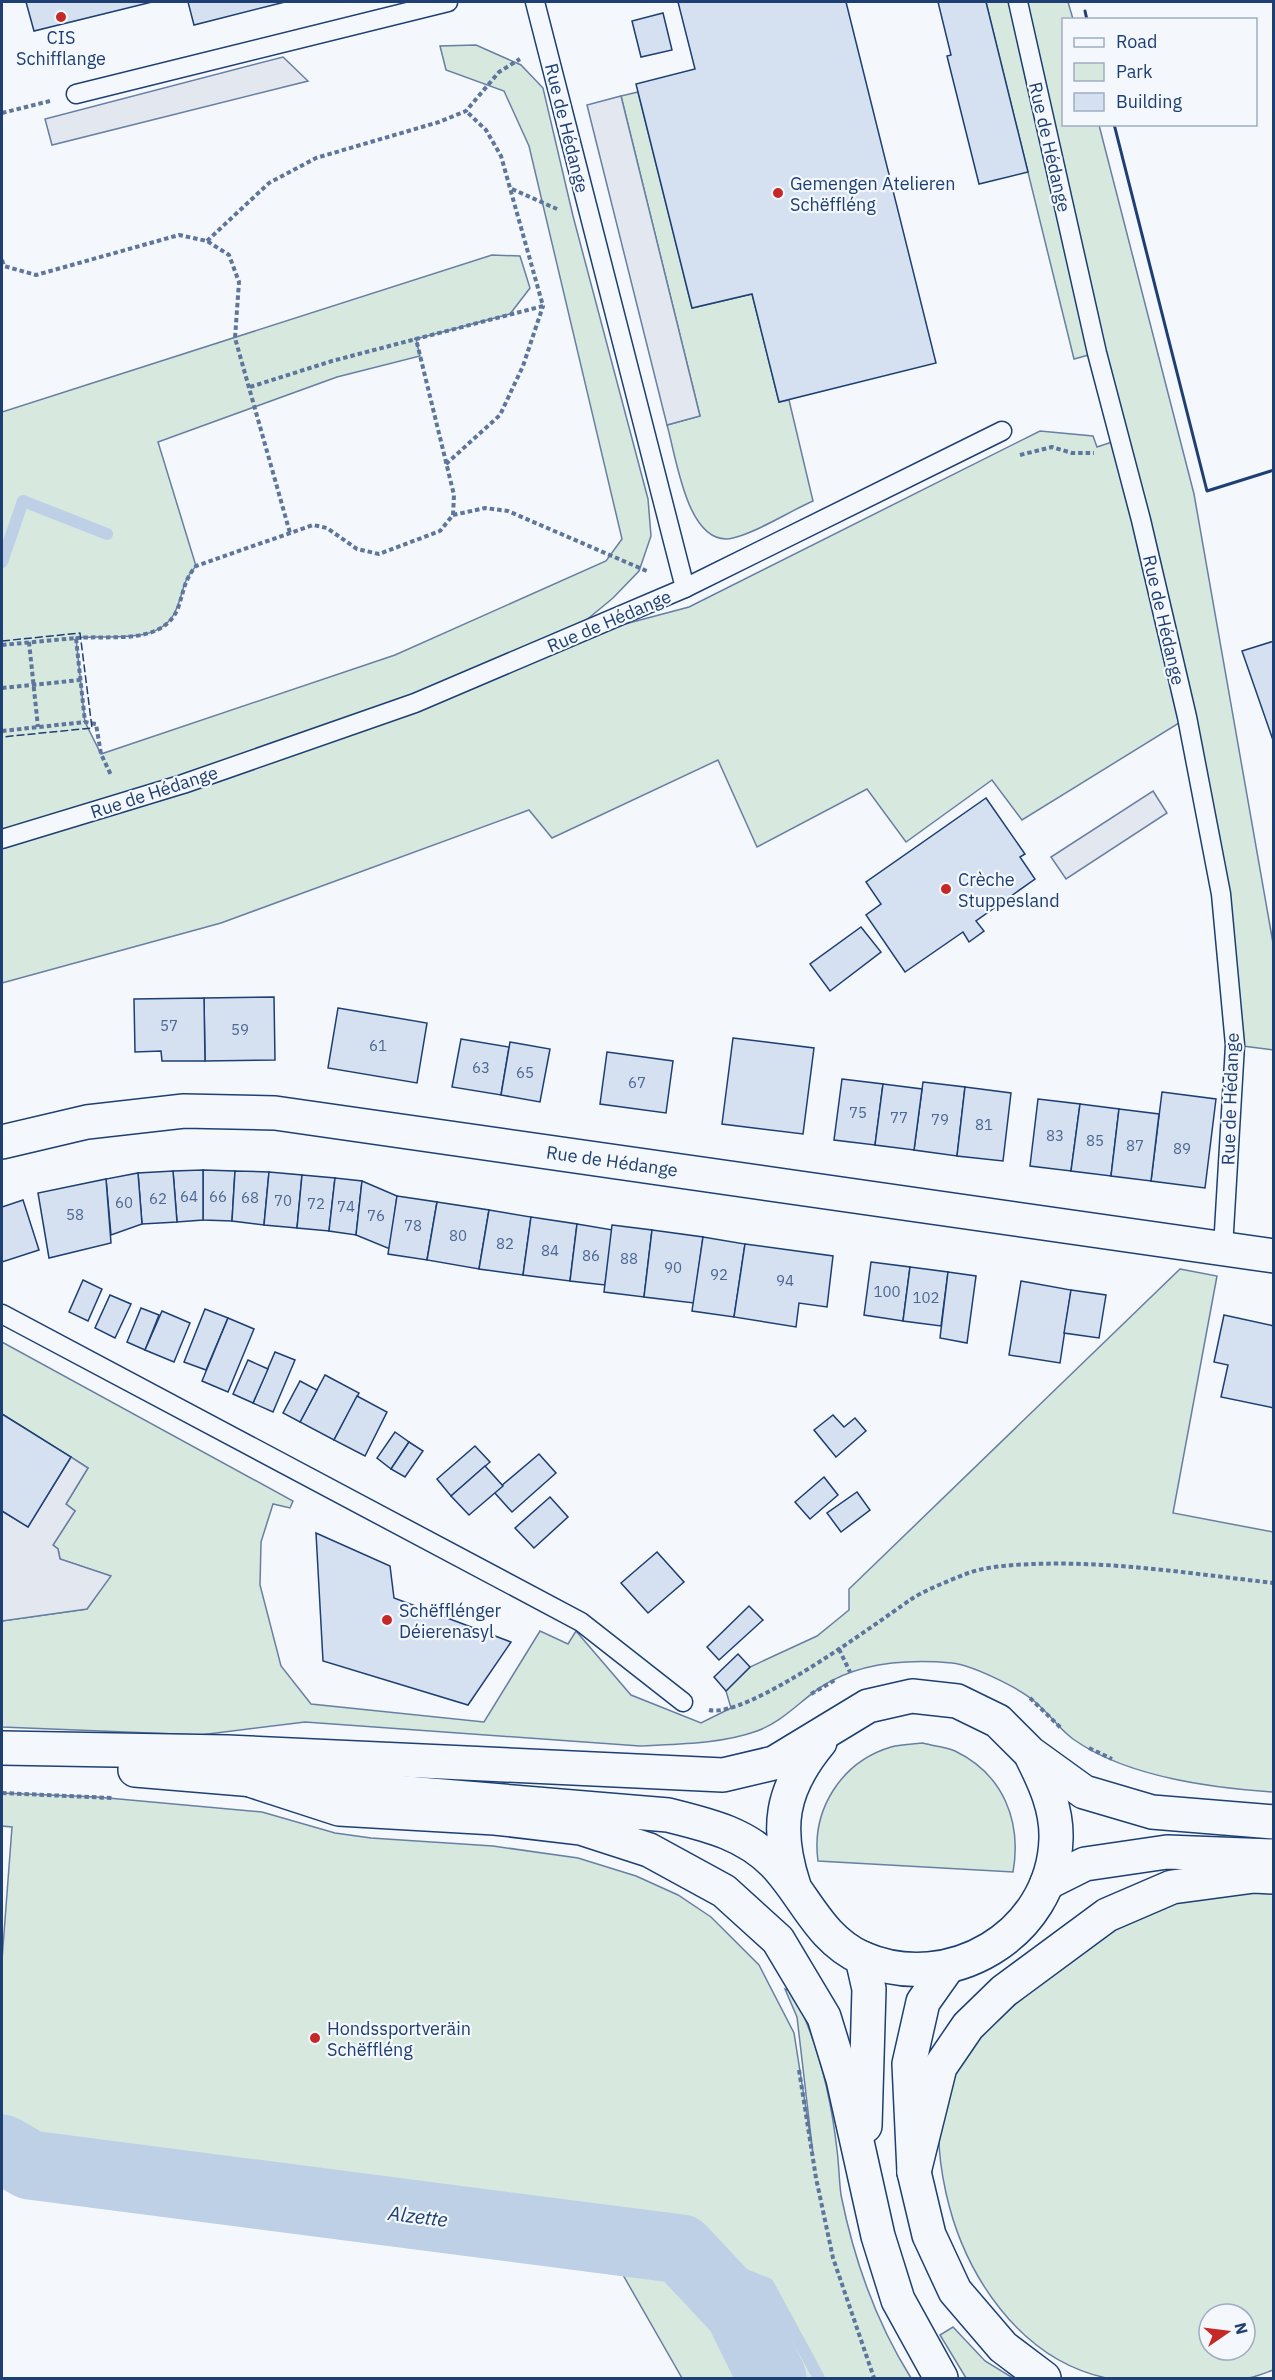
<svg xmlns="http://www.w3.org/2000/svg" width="1275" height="2380" viewBox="0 0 1275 2380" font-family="'IBM Plex Sans',sans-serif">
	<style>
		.green { fill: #d7e8df; stroke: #687fa3; stroke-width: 1.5; fill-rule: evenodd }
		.parking { fill: #e3e8f0; stroke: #687fa3; stroke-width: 1.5 }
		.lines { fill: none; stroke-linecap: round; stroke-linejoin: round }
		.stream { stroke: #bed0e5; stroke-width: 12 }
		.river { stroke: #bed0e5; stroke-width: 69 }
		.building { fill: #d5e0f0; stroke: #1d3f73; stroke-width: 1.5 }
		.service-casing { stroke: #1d3f73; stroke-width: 21 }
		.minor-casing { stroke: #1d3f73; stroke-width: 36 }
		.secondary-casing { stroke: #1d3f73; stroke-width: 36 }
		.motorway-casing { stroke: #1d3f73; stroke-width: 36 }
		.path { stroke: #5e769c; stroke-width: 4; stroke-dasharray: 4.5 3; stroke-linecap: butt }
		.service { stroke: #f4f7fb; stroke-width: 18 }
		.minor { stroke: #f4f7fb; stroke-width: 33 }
		.secondary { stroke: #f4f7fb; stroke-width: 33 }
		.motorway { stroke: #f4f7fb; stroke-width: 33 }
		.fence { stroke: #1d3f73; stroke-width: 1.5; stroke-dasharray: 8 3; stroke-linecap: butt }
		.wall { stroke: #1d3f73; stroke-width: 3 }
		.poi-dot { fill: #c62828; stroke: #f4f7fb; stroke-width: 2 }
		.labels { text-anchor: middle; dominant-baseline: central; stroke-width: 4.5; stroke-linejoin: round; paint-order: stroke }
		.number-label { font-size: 15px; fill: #4b6792 }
		.poi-label { font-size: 18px; fill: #1d3f73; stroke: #f4f7fb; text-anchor: start }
		.street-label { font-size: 18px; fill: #1d3f73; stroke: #f4f7fb }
		.water-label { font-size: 20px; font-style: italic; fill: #1d3f73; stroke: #f4f7fb }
	</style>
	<rect width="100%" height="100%" fill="#f4f7fb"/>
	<g class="green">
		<path d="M986,2H1068L1073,19L1064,20V124L1099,125L1194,494L1273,943V1050L1235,1045L1187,718L1022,820L992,780L906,842L867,789L757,847L718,760L552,838L529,810L221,923L2,983V412L492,255L520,256L530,288L510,314L416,339L420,356L337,377L158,442L196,566C181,582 184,594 175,612C159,646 107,634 76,638L85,722L101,754L395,655L606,561L622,539L529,146L504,91L446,70L440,46L476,45L521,65L543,88L573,216L648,499L651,536L639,571L613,598L561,641L689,607L1040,431L1093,436L1097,447L1118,440L1096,353L1074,359Z"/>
		<path d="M638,92L692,308L752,294L779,402L789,400L813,501C788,512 760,531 733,538C687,549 676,455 667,425L700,416L621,96Z"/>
		<path d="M1180,1269L1217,1276L1173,1513L1273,1532V1792C1211,1788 1125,1776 1073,1739C1059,1729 1048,1712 1034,1701C1019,1688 972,1665 952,1663C907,1659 859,1662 821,1687C799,1702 782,1722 757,1731C721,1744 678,1744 640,1746L305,1722L200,1735L2,1727V1621L87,1609L110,1576L60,1559L58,1549L53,1545L75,1511L66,1504L88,1468L2,1414V1342L293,1501L290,1508L273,1504L261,1542L260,1585L281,1666L311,1704L484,1722L540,1631L568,1644L576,1631L631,1695L701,1723L731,1708L726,1691L750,1667L817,1636L849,1610V1589Z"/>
		<path d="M923,1743C933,1746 946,1747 955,1751C1003,1774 1022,1821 1013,1872L818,1861C811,1810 841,1762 891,1747C901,1744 913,1744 923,1743Z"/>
		<path d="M2,1793L97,1797L262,1812L335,1833L371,1838L493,1846L578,1858L636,1876L678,1895L711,1917L759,1965L794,2033L813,2154L797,2017L785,1989L793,1992C817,2040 831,2096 837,2150C839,2165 839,2180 841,2195C854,2260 876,2322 911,2378H682L623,2275L28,2189L2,2178V1960L12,1827L2,1826Z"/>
		<path d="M1273,1888V2370C1265,2373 1256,2377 1247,2378C1225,2380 1199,2378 1176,2378C1154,2378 1127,2380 1106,2378C1019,2359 964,2274 946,2193C938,2157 933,2112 951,2078C975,2032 1016,2003 1056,1972C1075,1957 1094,1939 1116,1927C1167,1897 1216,1892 1273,1888ZM1209,2314H1245V2350H1209Z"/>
		<path d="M953,2327L985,2361L1013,2378H966L940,2335Z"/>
	</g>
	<g class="parking">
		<path d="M283,57L308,81L52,145L45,119Z"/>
		<path d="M621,96L700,416L667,425L587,105Z"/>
		<path d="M1153,791L1167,813L1066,879L1051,857Z"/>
		<path d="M71,1457L88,1468L66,1504L75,1511L53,1545L58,1549L60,1559L111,1576L87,1609L2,1621V1511L28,1527Z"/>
	</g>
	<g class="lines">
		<g class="stream">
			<path d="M2,562L23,501L107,534"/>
			<path d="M681,2249L768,2284L819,2378"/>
		</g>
		<path class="river" d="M2,2149L30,2165L681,2249L739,2311L772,2378"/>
	</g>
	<g class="building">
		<path d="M26,2H152L34,31Z"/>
		<path d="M188,2H285L194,25Z"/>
		<path d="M678,2H846L936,363L779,402L752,294L692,308L636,84L695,69Z"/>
		<path d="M938,2H986L1028,172L979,184L947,56L951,55Z"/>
		<path d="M663,13L672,50L641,57L632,21Z"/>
		<path d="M1274,641V743L1242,651Z"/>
		<path d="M986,798L1025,854L1020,857L1035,879L976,921L984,931L969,942L963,932L905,972L866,915L881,904L866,882Z"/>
		<path d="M861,927L881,952L830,991L810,964Z"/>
		<path d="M274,997L275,1060L205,1061L204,998Z"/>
		<path d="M204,998L205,1061H162L161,1051L135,1052L134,999Z"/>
		<path d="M338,1008L427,1023L417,1083L328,1068Z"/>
		<path d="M733,1038L814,1048L803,1134L722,1124Z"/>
		<path d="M461,1039L509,1047L501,1095L452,1087Z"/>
		<path d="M510,1042L550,1049L540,1102L501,1095Z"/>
		<path d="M607,1052L673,1061L666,1113L600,1104Z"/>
		<path d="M842,1079L883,1084L875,1145L834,1140Z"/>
		<path d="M923,1082L965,1087L957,1156L914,1150Z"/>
		<path d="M883,1084L922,1089L914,1150L875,1145Z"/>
		<path d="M965,1087L1011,1093L1003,1161L957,1156Z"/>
		<path d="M1162,1092L1216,1099L1205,1188L1151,1181Z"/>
		<path d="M1038,1099L1080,1104L1071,1171L1030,1166Z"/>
		<path d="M1080,1104L1119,1109L1111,1176L1071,1171Z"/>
		<path d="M1119,1109L1159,1114L1151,1181L1111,1176Z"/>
		<path d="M203,1170L235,1171L232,1221L203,1220Z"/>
		<path d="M203,1170V1220L177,1222L173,1171Z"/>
		<path d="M173,1171L177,1222L142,1224L138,1173Z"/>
		<path d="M235,1171L269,1172L264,1225L232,1221Z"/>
		<path d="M269,1172L302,1175L297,1228L264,1225Z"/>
		<path d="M138,1173L142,1224L111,1235L106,1179Z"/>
		<path d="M302,1175L335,1178L329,1231L297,1228Z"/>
		<path d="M335,1178L362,1181L356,1235L329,1231Z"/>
		<path d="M106,1179L111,1243L49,1258L38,1193Z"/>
		<path d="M362,1181L397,1196L390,1249L356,1235Z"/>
		<path d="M397,1196L437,1202L427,1260L388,1254Z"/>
		<path d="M23,1200L39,1250L2,1262V1207Z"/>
		<path d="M437,1202L489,1210L479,1269L427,1260Z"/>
		<path d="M489,1210L531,1217L523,1275L479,1269Z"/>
		<path d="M531,1217L577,1224L570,1281L523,1275Z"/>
		<path d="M577,1224L613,1230L605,1285L570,1281Z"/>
		<path d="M612,1225L652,1230L644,1297L604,1292Z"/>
		<path d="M652,1230L703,1237L694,1303L644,1297Z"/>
		<path d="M703,1237L745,1244L734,1317L692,1311Z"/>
		<path d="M745,1244L833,1256L827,1307L799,1303L796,1327L734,1317Z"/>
		<path d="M871,1262L910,1267L903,1321L864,1315Z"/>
		<path d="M910,1267L948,1272L941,1326L903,1321Z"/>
		<path d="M948,1272L976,1276L967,1343L940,1338Z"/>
		<path d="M83,1280L102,1289L88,1321L69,1312Z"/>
		<path d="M1021,1281L1071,1290L1060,1363L1009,1355Z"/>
		<path d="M1071,1290L1106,1295L1099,1338L1064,1333Z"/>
		<path d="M110,1295L131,1304L115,1338L95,1328Z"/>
		<path d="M141,1308L159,1315L145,1350L127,1342Z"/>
		<path d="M205,1309L228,1318L206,1370L184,1362Z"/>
		<path d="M162,1311L190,1323L174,1362L145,1350Z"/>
		<path d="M1224,1315L1274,1326V1408L1221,1397L1228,1365L1214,1362Z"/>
		<path d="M228,1318L254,1329L228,1392L202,1381Z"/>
		<path d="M275,1352L295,1360L273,1412L253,1403Z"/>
		<path d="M248,1360L268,1369L253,1403L233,1394Z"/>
		<path d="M325,1375L359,1393L334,1440L300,1422Z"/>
		<path d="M300,1381L317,1390L300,1422L283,1413Z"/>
		<path d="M357,1396L387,1412L365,1456L334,1440Z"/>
		<path d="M2,1414L71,1457L28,1527L2,1511Z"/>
		<path d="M833,1415L844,1427L855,1418L866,1431L836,1457L814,1430Z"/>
		<path d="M395,1432L409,1442L391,1469L377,1458Z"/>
		<path d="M409,1442L423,1451L405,1477L391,1469Z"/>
		<path d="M475,1446L490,1462L451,1496L437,1479Z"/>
		<path d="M539,1454L556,1473L512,1512L494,1492Z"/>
		<path d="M485,1466L503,1486L469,1515L451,1496Z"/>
		<path d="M824,1477L838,1495L810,1519L795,1502Z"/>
		<path d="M857,1492L870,1510L841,1532L827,1513Z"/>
		<path d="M550,1497L568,1517L534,1548L515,1528Z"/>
		<path d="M316,1533L390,1566L394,1598L511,1642L468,1705L323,1661Z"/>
		<path d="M657,1552L684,1582L648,1613L621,1583Z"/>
		<path d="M749,1606L763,1620L719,1660L707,1647Z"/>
		<path d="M738,1654L750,1667L726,1691L714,1677Z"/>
	</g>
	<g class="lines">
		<defs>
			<g id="service">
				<path d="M1018,2L1097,353L1141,520L1187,717L1221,894L1235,1045L1223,1248"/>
				<path d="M76,94L448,2"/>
				<path d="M685,588L1002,431"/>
				<path d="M2,839L183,784L415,703L685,588L535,2"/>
				<path d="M2,1314L581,1622L683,1702"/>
			</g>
			<path id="minor" d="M2,1142L87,1122L184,1111L275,1113L1274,1256"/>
			<g id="secondary">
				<path d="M2,1748L227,1752L723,1775L774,1763L868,1706L912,1696L957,1701L998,1721L1030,1753L1084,1792L1152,1812L1274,1822"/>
				<path d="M135,1770L668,1815C708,1825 744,1833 774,1863C805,1895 819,1939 862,1958C949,1996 1053,1935 1056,1839C1057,1809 1045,1783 1032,1757"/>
				<path d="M1047,1883L1085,1864L1167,1852L1274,1856"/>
				<path d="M794,1886C775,1828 781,1789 820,1742"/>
			</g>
			<g id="motorway">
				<path d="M253,1781L339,1809L495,1818L581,1828L649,1850L724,1891L778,1940L824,2017L843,2079L878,2236L898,2300L941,2378"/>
				<path d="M862,1958L869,1989L865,2126"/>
				<path d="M947,1968L923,2002L909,2064L914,2172L929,2235L955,2291L1003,2347L1044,2378"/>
				<path d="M914,2172L940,2067L968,2026L1004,1991L1107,1915L1172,1887L1254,1876L1274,1877"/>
			</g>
		</defs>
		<use href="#service" class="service-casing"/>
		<use href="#minor" class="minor-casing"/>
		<use href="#secondary" class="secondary-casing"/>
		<use href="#motorway" class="motorway-casing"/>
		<g class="path">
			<path d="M2,113L50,101"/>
			<path d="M512,189L557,209"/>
			<path d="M207,241L269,183L316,158L439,122L466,111L499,72L520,59"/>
			<path d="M2,260L4,266L36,275L179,235L207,241L229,255L239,282L235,338L290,533"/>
			<path d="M250,387L332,361L416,339"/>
			<path d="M1020,455L1052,447L1072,453H1094"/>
			<path d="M446,464L500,415L523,366L543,306"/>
			<path d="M453,515L485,508L508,511L649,572"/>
			<path d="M76,638C109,635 163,646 178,608C184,591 184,580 196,566L313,525L327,528L357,549L379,554L440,531L453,515L454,495L416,339L543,306L501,156L486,130L466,111"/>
			<path d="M29,642L38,727"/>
			<path d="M2,645L76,638L85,722"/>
			<path d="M2,688L80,680"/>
			<path d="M2,731L85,722L96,724L101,754L111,775"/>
			<path d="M839,1649L850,1672"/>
			<path d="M811,1694L835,1680"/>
			<path d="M1030,1698L1061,1728"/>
			<path d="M709,1710C747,1719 875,1624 910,1600C925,1590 946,1582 963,1575C985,1566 1011,1565 1034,1564C1114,1561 1194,1574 1274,1583"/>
			<path d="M1089,1748L1112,1759"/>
			<path d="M2,1793L112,1798"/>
			<path d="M799,2070L816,2178L833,2258L874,2378"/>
		</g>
		<use href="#service" class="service"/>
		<use href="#minor" class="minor"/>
		<use href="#secondary" class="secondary"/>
		<use href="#motorway" class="motorway"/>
		<path class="fence" d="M2,641L80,633L92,728L2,737"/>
		<g class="wall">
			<path d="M1085,11L1087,20"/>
			<path d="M1114,124L1207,491L1274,470"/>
		</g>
	</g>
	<g class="poi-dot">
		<circle cx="61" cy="17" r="6"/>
		<circle cx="778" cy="193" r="6"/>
		<circle cx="946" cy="889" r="6"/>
		<circle cx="387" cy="1620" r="6"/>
		<circle cx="315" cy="2038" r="6"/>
	</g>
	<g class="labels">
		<g class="number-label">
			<text x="169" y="1025">57</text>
			<text x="240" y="1029">59</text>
			<text x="378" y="1045">61</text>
			<text x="481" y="1067">63</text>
			<text x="525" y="1072">65</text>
			<text x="637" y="1082">67</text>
			<text x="858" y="1112">75</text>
			<text x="899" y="1117">77</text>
			<text x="940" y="1119">79</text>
			<text x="984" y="1124">81</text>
			<text x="1055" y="1135">83</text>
			<text x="1095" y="1140">85</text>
			<text x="1135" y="1145">87</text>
			<text x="1182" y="1148">89</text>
			<text x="189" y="1196">64</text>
			<text x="218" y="1196">66</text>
			<text x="250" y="1197">68</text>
			<text x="158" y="1198">62</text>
			<text x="283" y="1200">70</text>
			<text x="124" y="1202">60</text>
			<text x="316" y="1203">72</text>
			<text x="346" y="1206">74</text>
			<text x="75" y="1214">58</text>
			<text x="376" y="1215">76</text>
			<text x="413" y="1225">78</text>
			<text x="458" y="1235">80</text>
			<text x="505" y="1243">82</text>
			<text x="550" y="1250">84</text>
			<text x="591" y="1255">86</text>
			<text x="629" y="1258">88</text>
			<text x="673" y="1267">90</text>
			<text x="719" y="1274">92</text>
			<text x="785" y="1280">94</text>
			<text x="887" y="1291">100</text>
			<text x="926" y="1297">102</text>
		</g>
		<g class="poi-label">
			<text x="61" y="37" text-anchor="middle">CIS<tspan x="61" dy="21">Schifflange</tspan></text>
			<text x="790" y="183">Gemengen Atelieren<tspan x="790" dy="21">Schëffléng</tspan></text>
			<text x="958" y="879">Crèche<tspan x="958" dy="21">Stuppesland</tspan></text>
			<text x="399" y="1610">Schëfflénger<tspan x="399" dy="21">Déierenasyl</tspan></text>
			<text x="327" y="2028">Hondssportveräin<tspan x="327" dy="21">Schëffléng</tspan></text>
		</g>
		<g class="street-label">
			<text transform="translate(567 128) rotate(76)">Rue de Hédange</text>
			<text transform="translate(1050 147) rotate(77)">Rue de Hédange</text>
			<text transform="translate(1164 620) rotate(77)">Rue de Hédange</text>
			<text transform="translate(609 621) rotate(-23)">Rue de Hédange</text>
			<text transform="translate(154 792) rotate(-18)">Rue de Hédange</text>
			<text transform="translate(1230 1099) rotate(-88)">Rue de Hédange</text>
			<text transform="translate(612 1161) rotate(8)">Rue de Hédange</text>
		</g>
		<g class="water-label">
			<text transform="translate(418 2216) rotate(7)">Alzette</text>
		</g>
	</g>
	<rect width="1275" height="2380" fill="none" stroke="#1d3f73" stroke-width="6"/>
	<rect x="1062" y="18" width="195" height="108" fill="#f4f7fb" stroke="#9eadc5" stroke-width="1.5"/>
	<rect x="1074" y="38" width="30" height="9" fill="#f4f7fb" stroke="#9eadc5" stroke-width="1.5"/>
	<text x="1116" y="48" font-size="18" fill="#1d3f73">Road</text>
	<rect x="1074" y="63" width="30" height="18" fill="#d7e8df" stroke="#9eadc5" stroke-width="1.5"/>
	<text x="1116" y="78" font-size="18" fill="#1d3f73">Park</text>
	<rect x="1074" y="93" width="30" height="18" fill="#d5e0f0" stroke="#9eadc5" stroke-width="1.5"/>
	<text x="1116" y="108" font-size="18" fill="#1d3f73">Building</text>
	<g transform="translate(1227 2332) rotate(76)"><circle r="28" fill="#f4f7fb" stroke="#9eadc5" stroke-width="1.5"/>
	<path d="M0-4.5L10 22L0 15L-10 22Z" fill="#c62828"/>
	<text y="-9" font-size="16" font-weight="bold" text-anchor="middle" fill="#1d3f73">N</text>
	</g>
</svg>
